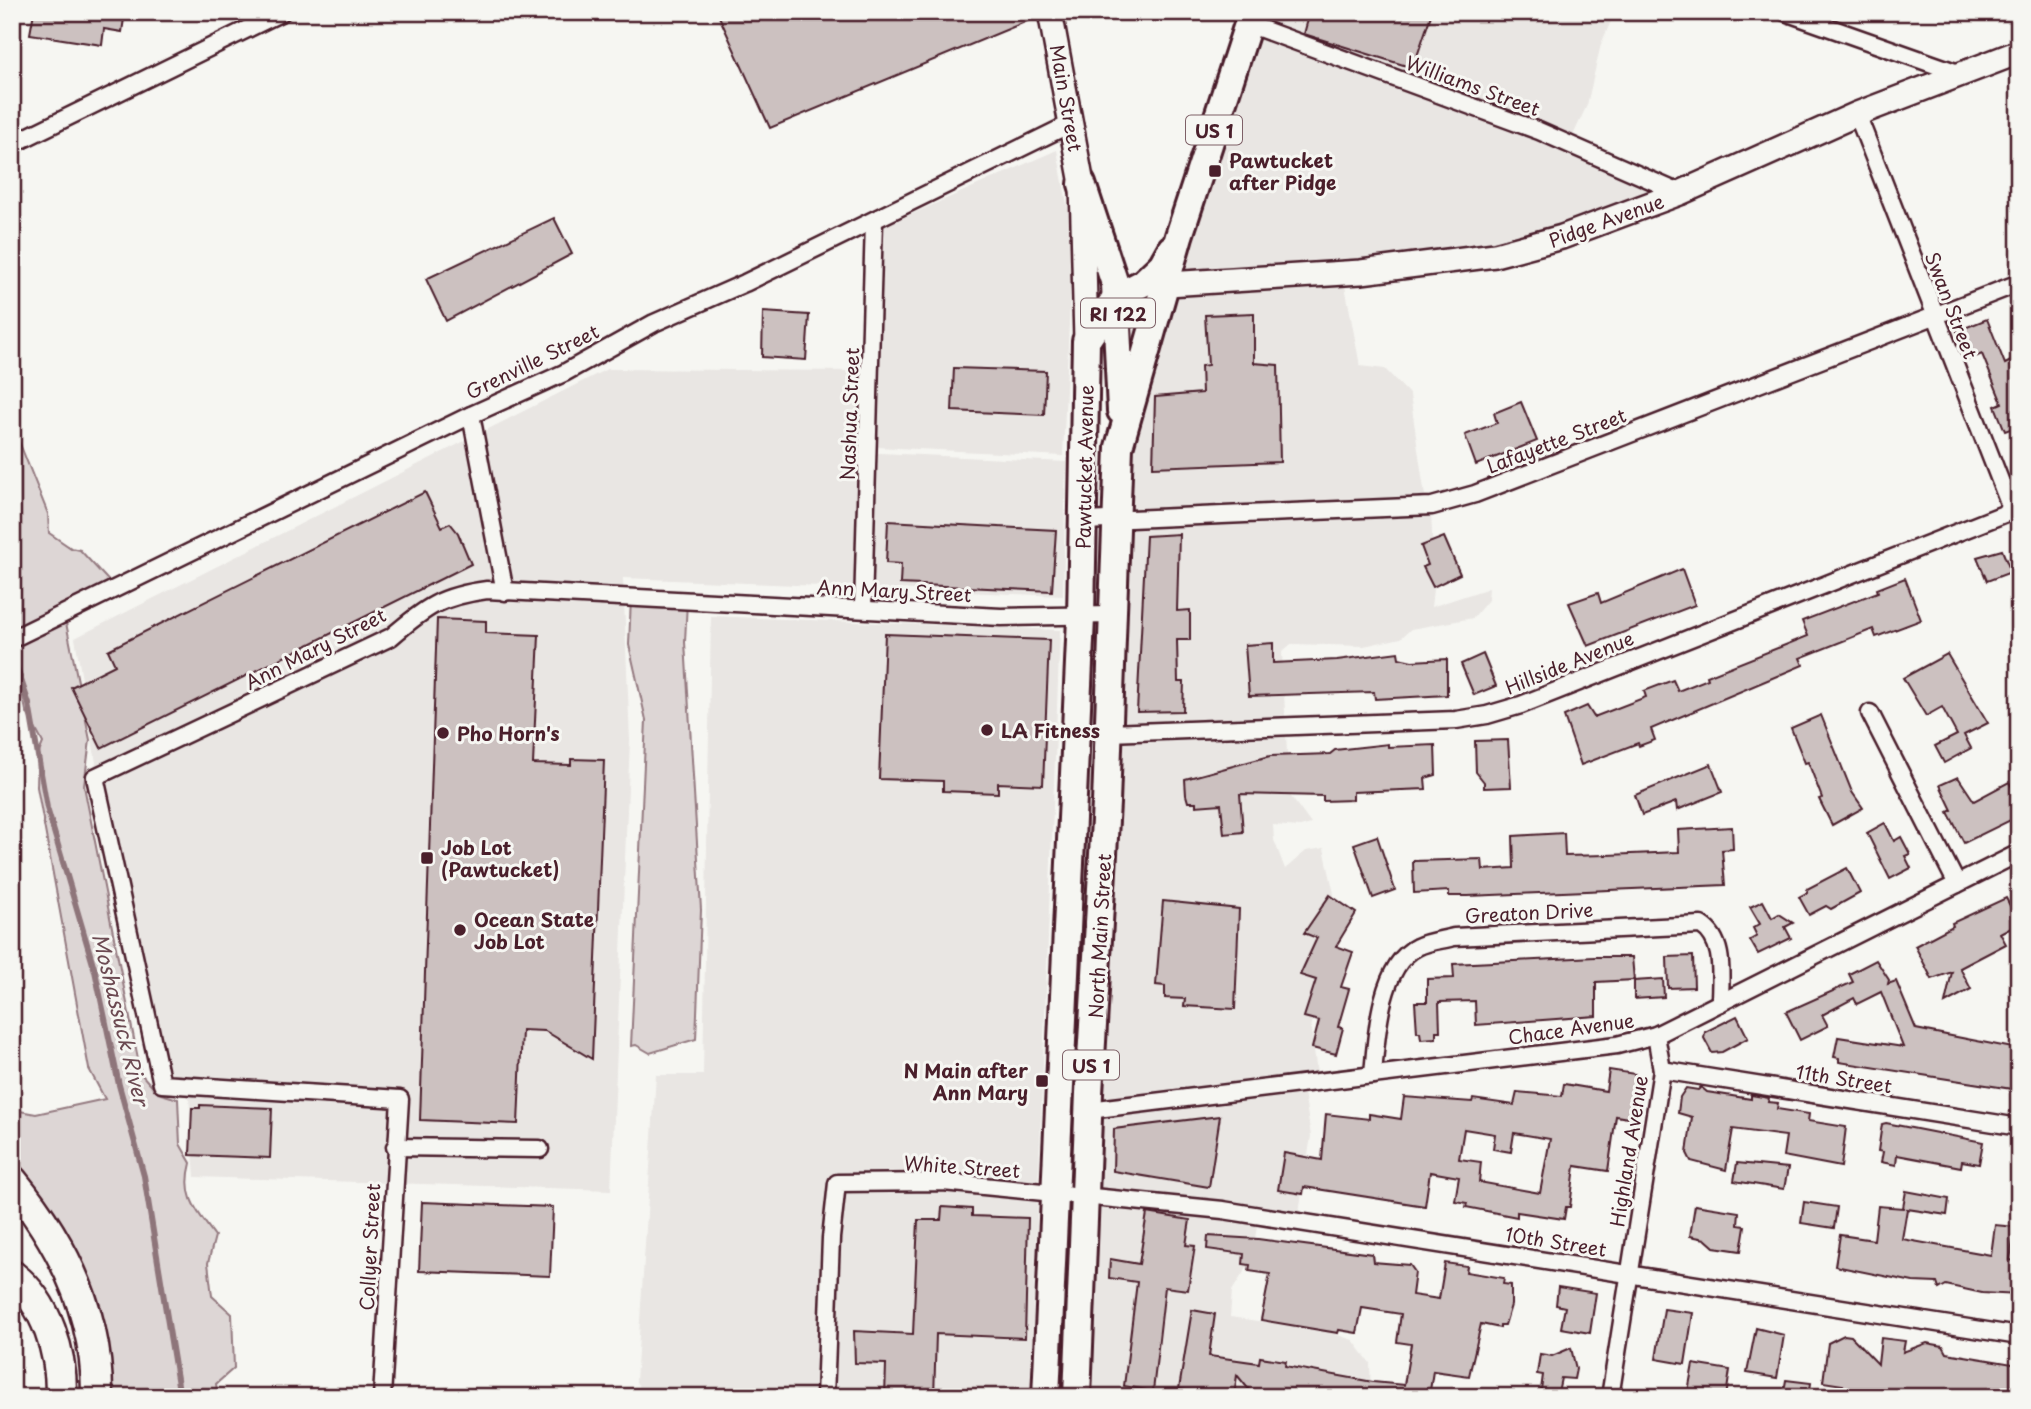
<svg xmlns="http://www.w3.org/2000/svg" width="2031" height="1409" viewBox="0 0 2031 1409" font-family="'Playpen Sans',sans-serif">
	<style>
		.built { fill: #e9e6e3 }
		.green { fill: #ddd6d5; stroke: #947a80; stroke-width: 2 }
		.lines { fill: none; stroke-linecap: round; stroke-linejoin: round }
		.stream { stroke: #8e747a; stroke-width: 6 }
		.building { fill: #ccc1c0; stroke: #4a1f2b; stroke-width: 2; fill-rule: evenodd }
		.street-casing { stroke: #4a1f2b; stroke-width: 21 }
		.secondary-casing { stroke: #4a1f2b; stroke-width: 28 }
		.primary-casing { stroke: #4a1f2b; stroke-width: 32 }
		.highway-casing { stroke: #4a1f2b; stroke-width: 35 }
		.street { stroke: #f6f6f2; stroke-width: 16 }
		.secondary { stroke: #f6f6f2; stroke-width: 23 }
		.primary { stroke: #f6f6f2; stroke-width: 26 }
		.highway { stroke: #f6f6f2; stroke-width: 30 }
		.poi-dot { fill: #4a1f2b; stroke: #f6f6f2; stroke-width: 2.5 }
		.labels { text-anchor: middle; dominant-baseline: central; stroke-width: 6; stroke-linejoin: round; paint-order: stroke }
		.shield { fill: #f6f6f2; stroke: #7e6067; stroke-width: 2 }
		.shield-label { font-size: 18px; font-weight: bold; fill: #4a1f2b }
		.street-label { font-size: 19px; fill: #4a1f2b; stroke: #f6f6f2 }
		.poi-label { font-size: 19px; font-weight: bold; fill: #4a1f2b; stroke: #f6f6f2; text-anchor: start }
		.water-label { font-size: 21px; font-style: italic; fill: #6c4a52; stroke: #f6f6f2 }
	</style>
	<rect width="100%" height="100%" fill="#f6f6f2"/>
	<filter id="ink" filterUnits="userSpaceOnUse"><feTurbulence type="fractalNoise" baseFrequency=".0143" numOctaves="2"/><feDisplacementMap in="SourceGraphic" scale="14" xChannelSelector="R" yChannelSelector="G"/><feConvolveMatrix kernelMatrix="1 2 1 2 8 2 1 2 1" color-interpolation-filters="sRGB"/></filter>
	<g filter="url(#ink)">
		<g class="built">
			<path d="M1258,12H1615L1601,44L1587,105L1571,140L1672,187L1560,236L1343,275L1360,366L1385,369L1410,395L1426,503L1431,510L1434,580L1431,607L1489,588L1488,600L1473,618L1411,629L1401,638L1364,646L1291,644L1282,652L1289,794L1311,824L1300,827L1273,825L1274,840L1285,869L1306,851L1324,848L1334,894L1311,1029L1319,1086L1304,1092L1311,1136L1298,1219H1258L1252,1259L1232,1291L1230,1317L1325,1331L1353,1340L1370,1363L1371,1397H1047L1082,523L1111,518L1136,306L1167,273Z"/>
			<path d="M1057,150L1073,236L1063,456L876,447L882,227Z"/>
			<path d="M607,369L861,371L859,452L1066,462L1063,596L623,578L630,740L611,1190L195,1177L189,1097L158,1088L87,774L96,763L75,638Z"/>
			<path d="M711,616L1060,630L1030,1397H646L636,1382L656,1075H703Z"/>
		</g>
		<g class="green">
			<path d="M12,424L48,514L49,533L71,548L80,550L117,590L65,618L90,740L84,786L141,1074L158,1093L178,1099L180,1144L191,1163C182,1197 196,1210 215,1236L208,1263L212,1296L232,1314L234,1368L216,1384L218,1397H96L91,1339L12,1182V1118L20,1111L36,1114L105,1099L89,1069L37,787L38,755L43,743L26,711L12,643Z"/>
			<path d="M631,598L687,601L685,642L701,910L696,1039L650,1053L636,1045L631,1046L646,720L629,645Z"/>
		</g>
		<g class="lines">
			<path class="stream" d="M12,653L29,704L47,808L95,971L119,1085L144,1176L180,1397"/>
		</g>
		<g class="building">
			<path d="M34,12H125L122,32L104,29L102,45L30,34Z"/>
			<path d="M717,12H1036L1037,17L770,128Z"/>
			<path d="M1310,12H1432L1413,68L1304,34Z"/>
			<path d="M554,218L572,254L446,321L426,279Z"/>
			<path d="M763,312L809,315L806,360L762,357Z"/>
			<path d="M1254,313V363L1278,365L1280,462L1153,467L1155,397L1202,393L1201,366L1208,365L1205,315Z"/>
			<path d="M1987,319L2005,364L2011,361L2019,381V442L2013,428L2005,431L1995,406L2002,403L1982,354L1968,360L1957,331Z"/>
			<path d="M954,368L1046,371L1044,415L952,411Z"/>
			<path d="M1521,402L1537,441L1476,465L1465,435L1497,423L1494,413Z"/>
			<path d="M425,492L442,527L450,523L458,533L471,564L101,748L71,687L115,665L108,650Z"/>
			<path d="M888,521L1056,530L1052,591L900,584L901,564L886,563Z"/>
			<path d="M1179,534L1177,611L1190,610V640H1177L1178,682H1184L1183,711L1137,712L1146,536Z"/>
			<path d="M1444,537L1460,574L1433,587L1423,567L1428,565L1421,546Z"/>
			<path d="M2002,550L2011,572L1987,581L1977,557Z"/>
			<path d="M1682,569L1695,605L1588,646L1569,603L1598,593L1601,603Z"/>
			<path d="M1905,578L1921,620L1876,637L1873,629L1800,658L1803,665L1651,729L1655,740L1639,746L1638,743L1581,765L1564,716L1587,706L1594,717L1646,697L1644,691L1673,680L1678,691L1708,679L1707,676L1808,636L1802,621L1878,592L1877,589Z"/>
			<path d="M437,619L486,621V633L539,635L533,764L571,765V759L604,760L592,1059L545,1031L522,1030L518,1124L420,1120Z"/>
			<path d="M885,634L1049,640L1043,785L998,783V793L943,791V781L879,779Z"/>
			<path d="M1273,643V663L1337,660L1398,652L1399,658L1412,661L1447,659V695L1375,699L1374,692L1249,696L1245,645Z"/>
			<path d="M1483,654L1496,686L1474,695L1461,664Z"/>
			<path d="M1947,654L1988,723L1964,735L1971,748L1944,763L1935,746L1957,735L1942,707L1926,716L1903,678Z"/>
			<path d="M1821,715L1852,792L1863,808L1832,825L1819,799L1822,798L1808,762L1805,763L1791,728Z"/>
			<path d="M1508,740L1511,787L1484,788V782L1476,772L1475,741Z"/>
			<path d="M1388,744V747L1435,745L1436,775L1425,778L1426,789L1353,792V800L1323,801V796L1240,794L1243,832L1224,834L1221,804L1196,806V802H1188L1186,795L1185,779L1270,756L1330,754L1335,750Z"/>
			<path d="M1711,764L1722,792L1677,810L1676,802L1642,815L1635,795Z"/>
			<path d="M1958,777L1974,801L2009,782L2019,799V816L1964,843L1948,812L1952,810L1940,785Z"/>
			<path d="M1885,823L1894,841L1901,837L1910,854L1905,856L1911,868L1890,879L1867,833Z"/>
			<path d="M1732,827L1733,849L1722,850L1725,885L1468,896H1449V891L1414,893L1413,861L1482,859L1483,870L1514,868L1513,836L1564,833L1565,856L1607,855L1679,852L1678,830Z"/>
			<path d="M1377,836L1395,890L1373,898L1354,844Z"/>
			<path d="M1847,868L1860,893L1831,909L1826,906L1809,915L1799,897L1808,892L1807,889Z"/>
			<path d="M1330,895L1356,913L1336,946L1353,952L1341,987L1349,989L1338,1027L1343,1028L1336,1054L1312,1048L1319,1021L1304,1017L1316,980L1300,975L1317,938L1304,933Z"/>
			<path d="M2006,898L2019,923L2000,933L2006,944L1960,968L1971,989L1945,1003L1952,972L1932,979L1915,946L1953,926L1952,923Z"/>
			<path d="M1163,901L1239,909L1235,1009L1184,1006L1185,999L1165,998V986L1156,985Z"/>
			<path d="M1763,901L1772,918L1779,914L1793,923L1785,927L1791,938L1758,954L1750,940L1757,936L1753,928L1760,924L1750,907Z"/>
			<path d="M1693,956L1694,987L1668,988L1667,957Z"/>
			<path d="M1595,957H1632L1634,980L1596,982V1016L1476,1025L1475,1001L1439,1002L1440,1031H1436V1038L1421,1039L1420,1032H1417L1415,1002H1427V979L1454,978L1453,964Z"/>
			<path d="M1876,960L1889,980L1888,984L1896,981L1916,1029L2018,1049L2012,1089L1839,1062V1058L1834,1057L1838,1037L1903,1047L1881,992L1857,1004L1854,998L1822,1015L1828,1026L1800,1040L1786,1012L1853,982L1849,974Z"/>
			<path d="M1663,979L1664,997L1634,999V981Z"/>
			<path d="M1737,1016L1748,1038L1722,1052L1712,1053L1704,1038L1705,1032Z"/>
			<path d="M1609,1070L1635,1074L1628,1118L1616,1116L1608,1171L1575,1166L1570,1207H1566L1564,1219L1517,1212V1217L1466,1207L1467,1203L1455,1201L1459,1177L1430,1172L1425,1206L1304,1187L1303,1194L1278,1190L1284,1153L1322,1160L1326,1114L1369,1119V1114L1401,1119L1404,1097L1472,1102L1473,1099L1514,1105L1517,1092L1562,1096L1564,1084L1606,1091ZM1464,1129L1495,1134L1493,1149L1511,1152L1514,1133L1550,1139L1540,1193L1479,1182L1481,1162L1459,1159Z"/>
			<path d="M1701,1087L1707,1092L1751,1099V1095L1769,1098L1768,1102L1778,1103L1777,1109L1809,1114L1808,1121L1846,1127L1841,1167L1783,1156L1786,1136L1733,1129L1726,1170L1691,1161L1687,1153L1692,1117L1678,1113L1680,1097L1686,1088L1698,1090Z"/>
			<path d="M200,1105L272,1108L270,1158L190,1155L192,1108H200Z"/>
			<path d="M1220,1116L1209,1187L1113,1171L1114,1129Z"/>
			<path d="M1886,1123L1983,1142L1979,1164L1962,1161L1961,1167L1897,1155L1896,1165L1881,1162L1883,1152L1878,1151L1882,1124Z"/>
			<path d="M1737,1163L1788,1168L1784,1189L1734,1181Z"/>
			<path d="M1906,1191L1949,1199L1947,1215L1907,1209L1902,1239L1991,1255L1995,1225L2015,1227L2010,1260L2019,1262V1295L1982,1293L1946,1285L1939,1289L1937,1283L1913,1282L1835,1266L1840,1235L1874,1240L1878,1206L1903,1208Z"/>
			<path d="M422,1202L553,1207L550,1276L419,1271Z"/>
			<path d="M1804,1202L1837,1207L1834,1228L1801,1223Z"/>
			<path d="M1695,1205L1739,1212L1738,1225L1745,1226L1741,1251L1714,1247L1705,1239L1690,1236Z"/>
			<path d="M942,1207L972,1209V1216L1028,1218L1025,1338L936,1334L934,1397H885L886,1364L855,1363L854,1331L913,1334L918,1220H941Z"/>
			<path d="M1147,1213L1190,1220L1186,1245L1195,1246L1188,1290L1165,1287L1153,1391L1124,1386L1137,1282L1109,1278L1110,1259L1139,1264Z"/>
			<path d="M1208,1236L1258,1239L1372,1254L1373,1262L1410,1265L1415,1272L1412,1295L1439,1299L1445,1263L1467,1266L1466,1272L1504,1278L1503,1284L1511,1285V1305L1505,1325H1500V1328L1481,1324L1469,1376L1433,1371L1429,1397L1277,1394V1397H1255L1237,1375L1234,1397H1209V1393L1179,1389L1192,1310L1215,1314L1209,1356L1259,1363L1260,1357L1286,1361L1285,1366L1373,1382L1404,1385L1411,1344L1397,1342L1401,1314L1362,1308L1357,1333L1339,1330L1338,1333L1261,1320L1270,1274L1249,1271L1250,1265L1243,1264L1244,1254L1207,1249Z"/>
			<path d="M1558,1287L1596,1293L1590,1333L1561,1328L1565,1307L1556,1305Z"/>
			<path d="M1664,1309L1693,1313L1685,1364L1656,1359Z"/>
			<path d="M1756,1328L1784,1335L1777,1378L1747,1373Z"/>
			<path d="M1844,1335L1851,1336L1878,1364L1881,1338L1905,1341L1903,1352L1927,1343L1943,1346L1947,1353L2019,1365V1397L1975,1392V1397L1946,1393V1397H1841L1843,1385L1823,1382L1828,1343Z"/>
			<path d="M1571,1348L1576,1369L1574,1379L1561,1378L1557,1397H1540L1543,1375L1537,1374L1540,1354L1552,1356Z"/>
			<path d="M1693,1364L1730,1370L1726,1397H1687Z"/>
			<path d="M1786,1380L1811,1383L1809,1397H1783Z"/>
		</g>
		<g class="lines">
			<defs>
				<g id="street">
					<path d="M1785,12L1961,74"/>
					<path d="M1248,24L1539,131L1680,193"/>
					<path d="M1857,114L2012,511"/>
					<path d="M19,141L282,12"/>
					<path d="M471,415L505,592"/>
					<path d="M1084,521L1432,506L1475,494L2019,283"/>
					<path d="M863,608L874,221"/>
					<path d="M12,639L471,415L564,373L654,323L745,283L1072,123"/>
					<path d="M1870,713L1957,884"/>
					<path d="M1109,733L1456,720L1487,715L1521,705L2019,508"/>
					<path d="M1662,1070L2019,1127"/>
					<path d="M1373,1075C1376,1038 1380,965 1417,947C1428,941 1443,940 1454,937L1701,925C1726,941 1720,976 1720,1003"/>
					<path d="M1089,1110L1617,1045L1656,1035L2019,853"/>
					<path d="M395,1147L540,1149"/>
					<path d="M382,1397L400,1099L162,1084L95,777L391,637C426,607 441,596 487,590L1001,617L1112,615"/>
					<path d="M825,1397L831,1238L837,1183L943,1182L1223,1210L2019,1336"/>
					<path d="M1610,1397L1662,1070L1656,1035"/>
				</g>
				<g id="secondary">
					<path d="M1050,12L1082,184L1086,341"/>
					<path d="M1168,284L1361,272L1495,255L1562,237L1680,193L1857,114L2019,52"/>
				</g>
				<g id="primary">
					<path d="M1082,184L1115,284L1121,411"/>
					<path d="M1046,1397L1081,618L1086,341L1116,297L1143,283L1162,265L1171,249"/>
					<path d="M1077,1397L1089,1093L1106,803L1119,447L1179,236L1252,12"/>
				</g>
				<g id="highway">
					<path d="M12,1181C63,1243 98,1315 97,1397"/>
					<path d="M12,1276C47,1303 62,1354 61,1397"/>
				</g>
			</defs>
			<use href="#street" class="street-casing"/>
			<use href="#secondary" class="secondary-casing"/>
			<use href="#primary" class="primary-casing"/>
			<use href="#highway" class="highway-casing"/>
			<use href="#street" class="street"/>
			<use href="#secondary" class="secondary"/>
			<use href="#primary" class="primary"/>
			<use href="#highway" class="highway"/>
		</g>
	</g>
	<g class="poi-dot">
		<rect x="1208" y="164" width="14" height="14" rx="3.5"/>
		<circle cx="987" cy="730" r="7"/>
		<circle cx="443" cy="733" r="7"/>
		<rect x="420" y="851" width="14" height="14" rx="3.5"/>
		<circle cx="460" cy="930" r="7"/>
		<rect x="1035" y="1074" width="14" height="14" rx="3.5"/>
	</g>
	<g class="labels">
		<g class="shield">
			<rect x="1186" y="115.5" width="56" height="29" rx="5"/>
			<rect x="1081" y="298.5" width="74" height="29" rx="5"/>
			<rect x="1063" y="1050.5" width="56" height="29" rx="5"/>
		</g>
		<g class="shield-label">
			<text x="1214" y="130">US 1</text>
			<text x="1118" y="313">RI 122</text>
			<text x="1091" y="1065">US 1</text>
		</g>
		<g class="street-label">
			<text transform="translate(1473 85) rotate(20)">Williams Street</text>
			<text transform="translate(1067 98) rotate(80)">Main Street</text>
			<text transform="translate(1606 220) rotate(-20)">Pidge Avenue</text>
			<text transform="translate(1952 305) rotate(69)">Swan Street</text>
			<text transform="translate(532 361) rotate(-26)">Grenville Street</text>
			<text transform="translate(849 414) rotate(-88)">Nashua Street</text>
			<text transform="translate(1556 440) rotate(-21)">Lafayette Street</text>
			<text transform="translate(1084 467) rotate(-89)">Pawtucket Avenue</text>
			<text transform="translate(894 590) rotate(3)">Ann Mary Street</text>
			<text transform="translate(315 648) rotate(-27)">Ann Mary Street</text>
			<text transform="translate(1569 662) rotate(-22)">Hillside Avenue</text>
			<text transform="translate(1529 912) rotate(-3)">Greaton Drive</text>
			<text transform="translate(1099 936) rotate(-87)">North Main Street</text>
			<text transform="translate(1571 1028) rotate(-8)">Chace Avenue</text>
			<text transform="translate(1844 1078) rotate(9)">11th Street</text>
			<text transform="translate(1628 1151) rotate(-81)">Highland Avenue</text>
			<text transform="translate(962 1166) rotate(4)">White Street</text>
			<text transform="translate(1556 1241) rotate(9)">10th Street</text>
			<text transform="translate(369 1247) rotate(-87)">Collyer Street</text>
		</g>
		<g class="poi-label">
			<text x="1229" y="160">Pawtucket<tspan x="1229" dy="22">after Pidge</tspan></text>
			<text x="1001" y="730">LA Fitness</text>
			<text x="457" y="733">Pho Horn's</text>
			<text x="441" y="847">Job Lot<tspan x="441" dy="22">(Pawtucket)</tspan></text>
			<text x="474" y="919">Ocean State<tspan x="474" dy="22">Job Lot</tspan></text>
			<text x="1028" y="1070" text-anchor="end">N Main after<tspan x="1028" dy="22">Ann Mary</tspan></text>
		</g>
		<g class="water-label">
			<text transform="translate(122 1019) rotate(76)">Moshassuck River</text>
		</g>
	</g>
	<rect width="2031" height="1409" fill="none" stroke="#f6f6f2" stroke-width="42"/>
	<rect x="21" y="21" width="1989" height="1367" fill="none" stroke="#4a1f2b" stroke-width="2.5" filter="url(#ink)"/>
</svg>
